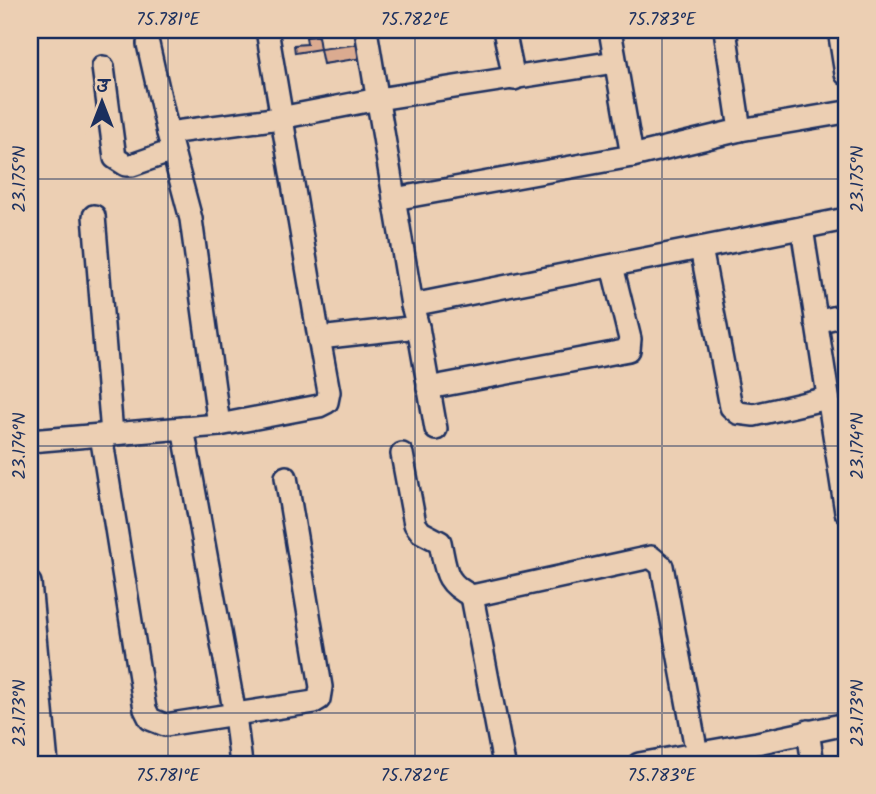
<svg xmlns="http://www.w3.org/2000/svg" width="876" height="794" viewBox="0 0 876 794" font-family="Kalam,'Playpen Sans Deva',sans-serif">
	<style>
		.building { fill: #dbab90; stroke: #1b2f5e; stroke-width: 2 }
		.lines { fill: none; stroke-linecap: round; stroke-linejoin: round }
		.minor-casing { stroke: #1b2f5e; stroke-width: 26 }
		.minor { stroke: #eccfb3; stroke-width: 21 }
		.ticks { fill: none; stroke: #1b2f5e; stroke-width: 2; stroke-opacity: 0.45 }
		.neatline { fill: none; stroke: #1b2f5e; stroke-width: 2.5 }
		.ticks-label { font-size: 18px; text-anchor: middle; fill: #1b2f5e }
	</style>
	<rect width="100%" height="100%" fill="#eccfb3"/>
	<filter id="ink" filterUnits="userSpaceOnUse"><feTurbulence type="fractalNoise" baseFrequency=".0143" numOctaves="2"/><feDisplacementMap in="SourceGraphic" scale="14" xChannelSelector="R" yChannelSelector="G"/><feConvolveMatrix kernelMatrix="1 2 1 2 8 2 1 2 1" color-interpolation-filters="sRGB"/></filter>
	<g filter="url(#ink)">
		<g class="building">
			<path d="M318,36L320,49L295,53L294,45L307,44L306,37Z"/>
			<path d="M360,44L362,58L323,64L320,49Z"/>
		</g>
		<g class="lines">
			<defs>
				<g id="minor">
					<path d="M267,30L319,338L418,327L412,305"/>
					<path d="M366,30L412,305L846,219"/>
					<path d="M504,30L514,79"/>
					<path d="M839,30L846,74"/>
					<path d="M148,44L168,133"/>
					<path d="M103,67L115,158L126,165H132L172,151"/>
					<path d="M740,130L846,112"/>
					<path d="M632,156L740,130L725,30"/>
					<path d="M394,199L632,156L610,30"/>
					<path d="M94,216L112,434"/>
					<path d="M802,228L846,512"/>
					<path d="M701,248L731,407L738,413L754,415L828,398"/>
					<path d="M816,322L846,315"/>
					<path d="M418,327L436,429"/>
					<path d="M428,388L629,350L630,339L612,266"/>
					<path d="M219,425L191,219L168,133L280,118L378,99L615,62"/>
					<path d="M183,428L235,715L241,764"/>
					<path d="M101,435L145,709L150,719L165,725L314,702L319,699L321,687L286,477"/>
					<path d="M30,441L219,425L319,406L327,402L329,392L319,338"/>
					<path d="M402,454L415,524L421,532L440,542C446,570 444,583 472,596L504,764"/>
					<path d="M30,583L47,764"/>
					<path d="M472,596L651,557L662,566L697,754"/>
					<path d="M808,731L813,764"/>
					<path d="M639,764L757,743L846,724"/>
				</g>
			</defs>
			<use href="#minor" class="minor-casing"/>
			<use href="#minor" class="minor"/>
		</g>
	</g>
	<path class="ticks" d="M168,30V764M415,30V764M662,30V764M30,179H846M30,446H846M30,713H846"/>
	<rect width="876" height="794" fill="none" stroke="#eccfb3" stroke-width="77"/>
	<g transform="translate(102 102)" stroke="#eccfb3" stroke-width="5" paint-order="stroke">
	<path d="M0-5L12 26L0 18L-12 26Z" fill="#1b2f5e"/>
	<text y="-10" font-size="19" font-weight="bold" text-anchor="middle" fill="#1b2f5e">उ</text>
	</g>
	<rect x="38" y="38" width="800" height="718" class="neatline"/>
	<g class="ticks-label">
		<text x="168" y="25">75.781°E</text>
		<text x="415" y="25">75.782°E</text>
		<text x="662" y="25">75.783°E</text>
		<text transform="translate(19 179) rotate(-90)" y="6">23.175°N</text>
		<text transform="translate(857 179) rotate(-90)" y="6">23.175°N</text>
		<text transform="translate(19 446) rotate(-90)" y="6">23.174°N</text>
		<text transform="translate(857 446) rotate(-90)" y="6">23.174°N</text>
		<text transform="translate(19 713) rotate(-90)" y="6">23.173°N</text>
		<text transform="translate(857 713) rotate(-90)" y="6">23.173°N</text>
		<text x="168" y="781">75.781°E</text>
		<text x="415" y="781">75.782°E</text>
		<text x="662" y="781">75.783°E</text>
	</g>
</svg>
